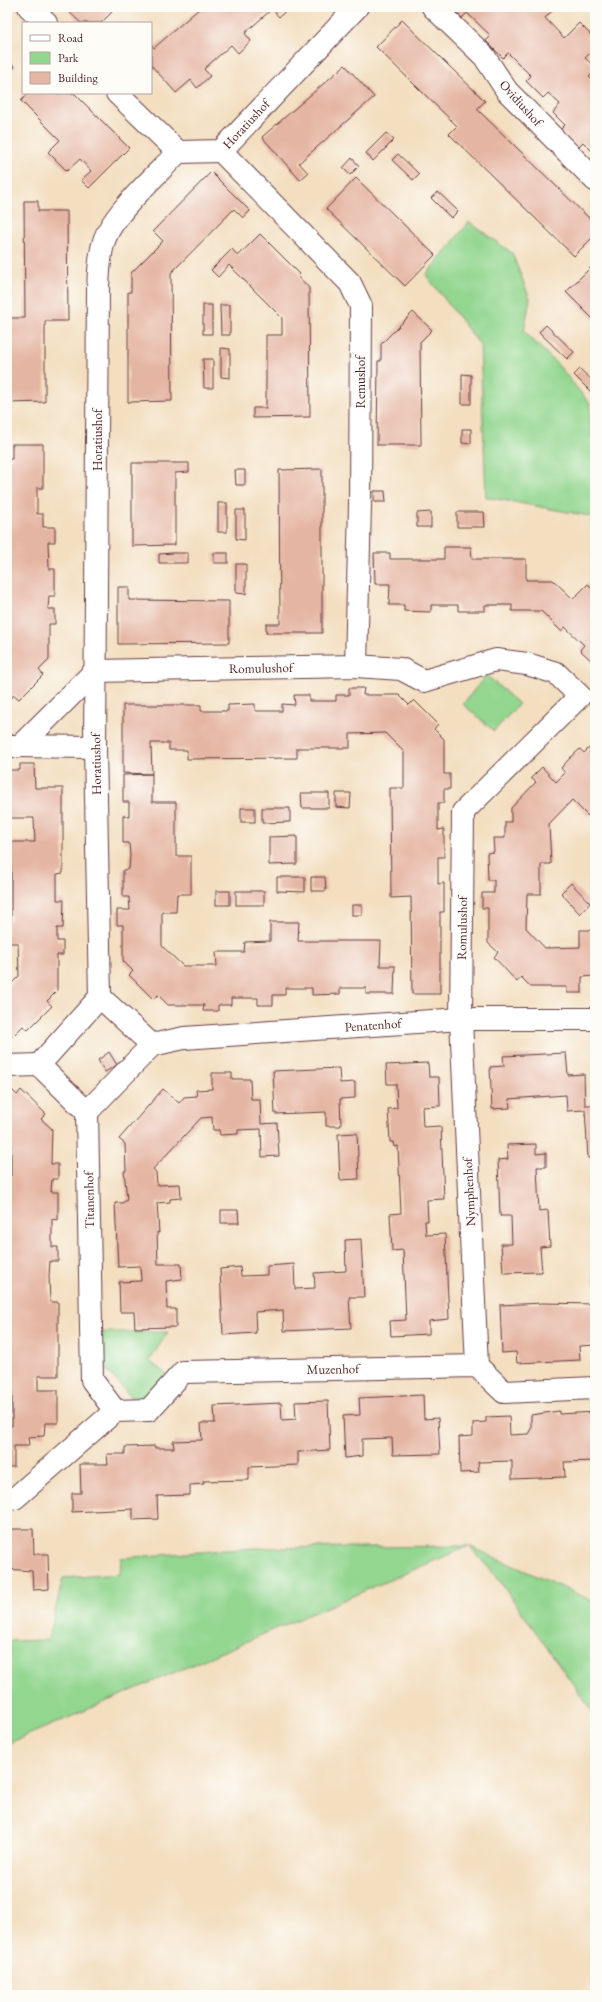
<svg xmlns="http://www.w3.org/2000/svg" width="602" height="2002" viewBox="0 0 602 2002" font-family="'EB Garamond',serif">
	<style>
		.green { fill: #92d68f; stroke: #6e7a5d }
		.building { fill: #e5b5a3 }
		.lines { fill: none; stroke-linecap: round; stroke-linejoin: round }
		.minor-casing { stroke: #633c41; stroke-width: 24 }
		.minor { stroke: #fff; stroke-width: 22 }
		.labels { text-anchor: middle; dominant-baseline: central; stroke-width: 3; stroke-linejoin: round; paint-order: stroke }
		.street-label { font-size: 13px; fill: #4a1f2b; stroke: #fdfcf7 }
	</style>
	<rect width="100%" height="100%" fill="#fdfcf7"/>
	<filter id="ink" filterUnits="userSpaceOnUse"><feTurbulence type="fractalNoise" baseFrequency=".025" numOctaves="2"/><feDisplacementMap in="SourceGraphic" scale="8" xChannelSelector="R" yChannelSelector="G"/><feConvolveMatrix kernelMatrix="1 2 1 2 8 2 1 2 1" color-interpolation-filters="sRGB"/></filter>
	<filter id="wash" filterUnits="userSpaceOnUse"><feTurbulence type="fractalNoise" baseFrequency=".012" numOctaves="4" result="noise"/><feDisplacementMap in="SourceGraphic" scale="16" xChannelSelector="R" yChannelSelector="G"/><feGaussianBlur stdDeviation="0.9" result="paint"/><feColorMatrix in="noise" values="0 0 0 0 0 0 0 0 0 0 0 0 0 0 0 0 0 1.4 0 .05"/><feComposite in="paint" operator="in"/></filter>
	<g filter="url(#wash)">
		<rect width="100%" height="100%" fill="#f3dec0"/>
		<g class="green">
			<path d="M469,222L512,253L530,299L524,331L558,365L590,404L591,437L595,441V517L486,497L480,345L426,275Z"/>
			<path d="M486,675L519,704L494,731L463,704Z"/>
			<path d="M99,1332H168L149,1361L169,1376L152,1399L131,1397L100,1363Z"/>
			<path d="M469,1546L7,1744V1641L48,1640L63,1578L120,1574L121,1558L253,1548L469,1546L595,1602V1715L496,1576Z"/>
		</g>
		<g id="blocks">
			<g class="building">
				<path d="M64,7H117L101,23H81Z"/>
				<path d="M201,7H290L279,17L272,9L245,33L251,41L238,53L231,45L204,69L210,76L197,88L191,80L176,93L151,65V44L154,48Z"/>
				<path d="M451,7H556L545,18L564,38L579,23L595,39V48L585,58L595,67V71L589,77L595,83V154L583,142L578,147L560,130L565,125L553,113L560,104L548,93L543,98L526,81L531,76L508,53L503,58L486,41L491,36L467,13L462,18Z"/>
				<path d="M402,20L485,101L477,109L595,224V235L574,256L451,136L449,134L457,126L376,47Z"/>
				<path d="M7,59L15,67L7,75Z"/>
				<path d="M345,65L374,97L299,163L308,173L300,180L262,137Z"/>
				<path d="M28,93H74L129,148L89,188L81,180L91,171L80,159L67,171L48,152L60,140L21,101Z"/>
				<path d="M386,133L394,140L373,161L366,153Z"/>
				<path d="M398,154L419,174L413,180L392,160Z"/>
				<path d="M352,158L359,166L350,175L343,168Z"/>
				<path d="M211,172L250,211L243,218L234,209L171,273L172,401L128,402V292H131V273L163,241L153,231Z"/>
				<path d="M356,178L435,255L405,286L326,209Z"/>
				<path d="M438,192L458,211L451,218L431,198Z"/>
				<path d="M24,201H38V211H67L68,321H45V402L7,403V318H25Z"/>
				<path d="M260,234L300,274L298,276L309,288L310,417L253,418V408H266V335H282V318L229,265L218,277L211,270L232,249L238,256Z"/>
				<path d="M595,263V321L566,292Z"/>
				<rect x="203" y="305" width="9" height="29"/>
				<path d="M220,305H230V335H221Z"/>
				<path d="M413,312L432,330L420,342L421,445H377L378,361H381V344Z"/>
				<path d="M546,325L574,352L567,359L539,332Z"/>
				<path d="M221,348L230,349V378L221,377Z"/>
				<path d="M203,359H213V388H204Z"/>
				<path d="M580,369L595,383V396L574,375Z"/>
				<path d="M462,374L471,375V404H462Z"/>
				<path d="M462,429H471V444L462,443Z"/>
				<path d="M12,444H43V488H37V514H43V527H55V542H48L49,569H55V596H49L48,609H55V624H49V660L39,670L43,675L19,699L14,695L7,702L9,613H7V459H12Z"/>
				<path d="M132,463H189V472L175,473V545L132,546Z"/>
				<path d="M322,469V633H266V624H280L279,470Z"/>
				<path d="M235,470H245V485H236Z"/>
				<path d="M374,491H385L386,502H374Z"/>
				<rect x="218" y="503" width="9" height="29"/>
				<path d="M236,510H245V540L236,539Z"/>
				<path d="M431,512V527H417V513Z"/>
				<path d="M457,512H484L485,527H457Z"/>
				<path d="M444,547H471L472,559H526V580H553L573,599L588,584L595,591V664L580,650L584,645L565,627L561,631L541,611H512V605H485V611H458V605H431V612L404,611V605H389L390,584H375L374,553H390V559H444Z"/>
				<path d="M173,553H188V563H159V554Z"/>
				<rect x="214" y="553" width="14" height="10"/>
				<path d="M236,564H246V594L236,593Z"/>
				<path d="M118,587H129V600L229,601V643L118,644Z"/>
				<path d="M349,688H364L363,695H399L409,705L414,700L438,724L434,729L444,739V774H450V789H444V803H438V830L444,829V857H438V884L444,883V912H440V994H412L411,897L391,898L390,788H404V752L385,733L350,734V748H297V758L187,759V750H169V743H151L152,774L123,773V705H201V711H228V705L255,704V711H282V704L295,705L294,695H309V701H336V695H349Z"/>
				<path d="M595,742V810L588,816L572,800L549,824L551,864H541V894H527L526,928L545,948L580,947V930H595V976L582,977V993H567V987H531L521,977L517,982L494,957L498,952L488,943V908H482V893H494V880H488L487,853L494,852L493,838H505V822H511V808L536,782L531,778L542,767L556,782L565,773L561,768L570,758L580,749L584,753Z"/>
				<path d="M20,764H34L35,788H63V873L57,874V900H64L63,928H57V941H63V955H57V991L47,1001L52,1006L28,1030L23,1026L13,1036H7V988L19,976L18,943H7V921H11V860H7V847L8,842H35L34,818H7V770H20Z"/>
				<path d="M152,774V802H176V856H191V894H177L176,912H162V946L183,966H217L216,952H244L245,942L270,941V922H299L298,941H381L380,966H395L394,994H366V988H340V994L312,995V988H285V995H273V1005H258V998H231V1005H218V1011H203L204,1005H168L158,995L153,999L129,975L133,971L123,961V925H117V910H130L129,897H123V870L129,869L130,856L129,843H123V815L129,816V802H123V775Z"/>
				<path d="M301,793H329V808H302Z"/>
				<path d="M336,793H351L350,808L336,807Z"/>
				<rect x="241" y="808" width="14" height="14"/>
				<path d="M262,808H290V822L262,823Z"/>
				<path d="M297,836V864L269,865V837Z"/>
				<path d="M277,877H305V892L277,891Z"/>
				<path d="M311,877H325L326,891H311Z"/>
				<path d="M571,883L590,903L580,914L561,893Z"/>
				<rect x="216" y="891" width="14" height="14"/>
				<rect x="236" y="891" width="28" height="14"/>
				<rect x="352" y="905" width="10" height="10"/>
				<path d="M109,1052L117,1065L105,1072L98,1060Z"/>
				<path d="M566,1053L568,1075L584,1074L585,1105H595V1157L588,1158L585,1110L567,1111L566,1095L509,1099L510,1108L492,1109L490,1067L504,1066L503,1056Z"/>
				<path d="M428,1063L429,1077H439L440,1106L422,1107L423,1127L441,1126L444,1199L427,1200L428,1221H425L426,1235L445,1234L449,1319L429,1321V1334L391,1336L390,1321L406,1320L403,1250L392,1251L390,1214L401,1213L398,1146L394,1147L393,1142H390L388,1109L397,1108L396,1084H387L386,1065Z"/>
				<path d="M339,1068L340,1083L355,1082V1098L340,1099L341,1126H326V1112L275,1114L273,1071Z"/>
				<path d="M212,1073H232V1079H250L251,1099H260L261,1124L277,1123L279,1156L262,1157L261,1129L238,1130V1134L220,1135L219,1130H213L212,1117L201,1118L153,1169L156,1172L157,1185L180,1184L181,1198L170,1199V1202L157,1203L159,1233L157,1232L158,1264H181L182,1279L166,1281L167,1309H176V1327L135,1328L134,1312H120L119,1282L141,1281L140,1266L118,1267L115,1203H122L127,1200L124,1171H126L125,1144L119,1139L163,1089L179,1103L184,1097L197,1096L196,1090L212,1089Z"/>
				<path d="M7,1085L17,1095L21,1090L46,1114L41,1119L52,1129L51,1164H58V1179H52L51,1192H58V1220L52,1219V1247H58V1261H50L49,1276L50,1302H58V1376H38V1390H58V1423H45L44,1436L28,1437L29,1446H14V1467H7V1426H12V1388H7V1176H11V1141L7,1137Z"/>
				<path d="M357,1133L359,1179L340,1180L338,1134Z"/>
				<path d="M536,1144V1154L546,1153V1167H537L539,1211L548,1210L550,1246L540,1247L542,1272L503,1273L501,1244H512L511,1216H500L498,1160L508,1159L507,1145Z"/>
				<path d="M221,1210H238L239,1223H221Z"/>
				<path d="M361,1239L364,1297H349L351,1328L284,1331L283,1310L255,1312L256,1333L223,1335L220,1269L240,1267L241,1276L267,1275V1266L294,1264L295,1289L315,1288L314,1273L346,1271L345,1240Z"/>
				<path d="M592,1262H595V1285H594Z"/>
				<path d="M543,1303L595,1304V1345L579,1346L580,1360L517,1363L516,1352L502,1353L500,1305Z"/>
				<path d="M423,1395L424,1419L438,1418L440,1454L393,1455L392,1438L362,1439V1456L345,1458L343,1416L360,1415L359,1398Z"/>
				<path d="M328,1401L330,1450L298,1452V1465L249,1467V1480L203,1481L204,1484L190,1485V1495L157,1496L158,1519L133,1520V1509L72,1512V1493H81L80,1464H108L107,1454H125V1447L155,1446V1448H174L173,1441L202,1440L201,1423H215L214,1406L281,1403L282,1420L296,1419L295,1402Z"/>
				<path d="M559,1411V1414L595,1412V1461L564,1462L565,1477L512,1479V1461L478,1462L479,1472L460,1473L459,1437L473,1436V1423L486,1422V1417L509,1416L510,1435L528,1434L531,1429V1415Z"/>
				<path d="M7,1529H33L34,1554H48L49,1589L33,1590L32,1571L7,1569Z"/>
			</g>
		</g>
	</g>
	<g filter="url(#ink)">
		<use href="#blocks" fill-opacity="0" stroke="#633c41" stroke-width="1"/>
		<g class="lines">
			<defs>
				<g id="minor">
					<path d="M29,7L46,23"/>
					<path d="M433,7L484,56L507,91L595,180"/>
					<path d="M117,93L178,152"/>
					<path d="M221,151L350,283L361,306L360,505L356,666"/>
					<path d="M95,671L356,666L401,669L424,681L496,660L527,664L556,673L580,696L463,812L461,1019L477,1366"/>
					<path d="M12,746L95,747"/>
					<path d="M20,746L95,671"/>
					<path d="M100,997L95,747L98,287C99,272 99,256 104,241C112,214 158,174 178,152L221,151L357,7"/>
					<path d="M100,997L152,1045"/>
					<path d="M152,1045L87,1112L92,1380L115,1411L149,1410L183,1372L477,1366L504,1392L595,1388"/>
					<path d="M152,1045L184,1038L461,1019H595"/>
					<path d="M39,1065L100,997"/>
					<path d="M39,1065L87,1112"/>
					<path d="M7,1066L39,1065"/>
					<path d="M7,1499L15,1498L115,1411"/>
				</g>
			</defs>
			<use href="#minor" class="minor-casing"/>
			<use href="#minor" class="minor"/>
		</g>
	</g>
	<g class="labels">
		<g class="street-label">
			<text transform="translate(521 103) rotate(48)">Ovidiushof</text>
			<text transform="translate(246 124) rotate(-47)">Horatiushof</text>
			<text transform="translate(360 382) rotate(-90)">Remushof</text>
			<text transform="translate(97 440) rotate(-90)">Horatiushof</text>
			<text transform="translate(261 668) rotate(-1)">Romulushof</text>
			<text transform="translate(96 764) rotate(-91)">Horatiushof</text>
			<text transform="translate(462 928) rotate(-89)">Romulushof</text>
			<text transform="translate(373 1025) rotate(-4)">Penatenhof</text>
			<text transform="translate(469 1192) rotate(-93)">Nymphenhof</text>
			<text transform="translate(89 1200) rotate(-91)">Titanenhof</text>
			<text transform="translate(333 1369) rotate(-1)">Muzenhof</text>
		</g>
	</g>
	<rect width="602" height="2002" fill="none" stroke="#fdfcf7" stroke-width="24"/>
	<rect x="22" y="22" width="130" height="72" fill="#fdfcf7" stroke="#b5a4a5"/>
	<rect x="30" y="35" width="20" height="6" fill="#ffffff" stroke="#b5a4a5"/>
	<text x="58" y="42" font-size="12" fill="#4a1f2b">Road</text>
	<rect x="30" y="52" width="20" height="12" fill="#92d68f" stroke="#b5a4a5"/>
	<text x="58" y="62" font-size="12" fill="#4a1f2b">Park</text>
	<rect x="30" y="72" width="20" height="12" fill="#e5b5a3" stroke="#b5a4a5"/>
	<text x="58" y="82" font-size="12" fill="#4a1f2b">Building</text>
</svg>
